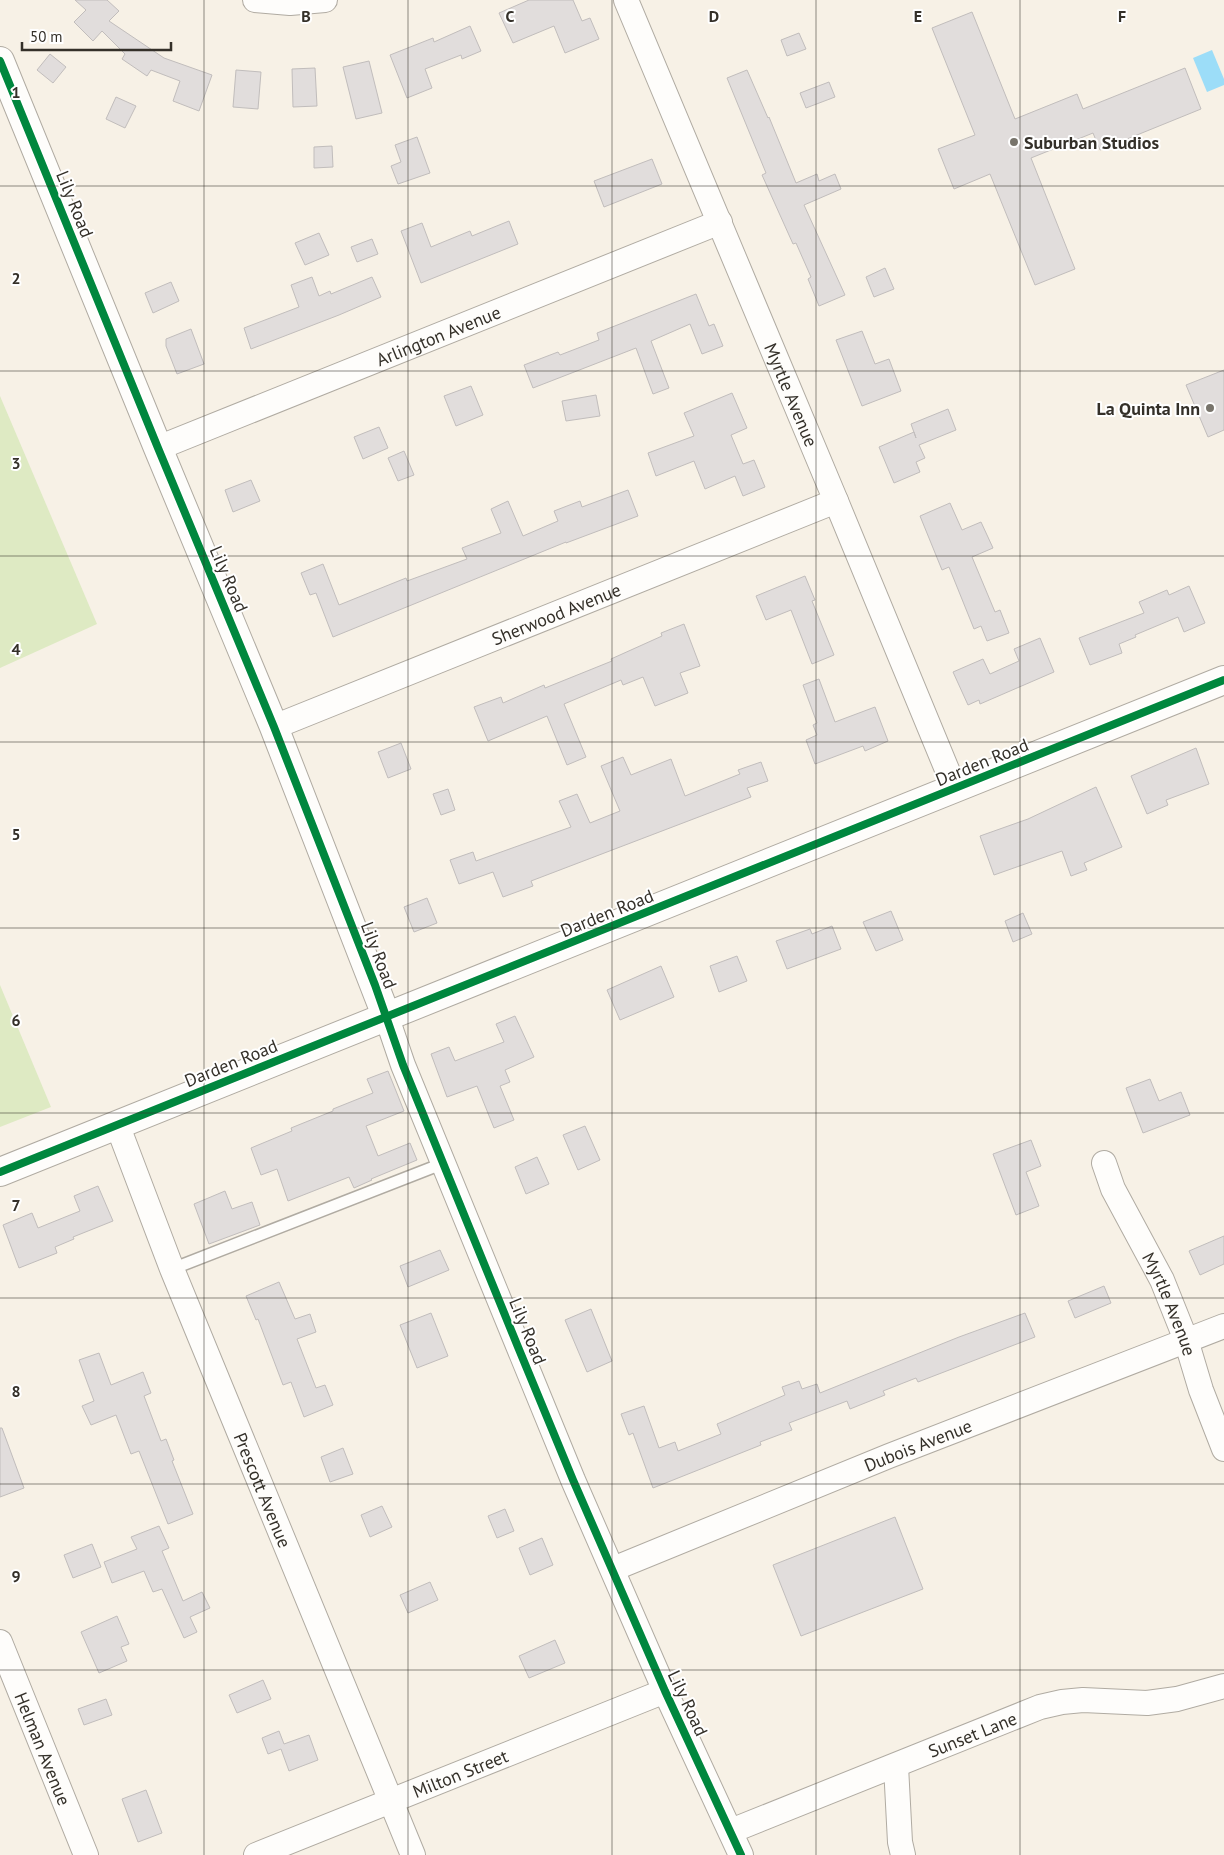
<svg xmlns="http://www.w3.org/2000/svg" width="1224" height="1855" viewBox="0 0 1224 1855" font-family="'PT Sans',sans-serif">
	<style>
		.green { fill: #deeac3 }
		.water { fill: #9cddf8 }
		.building { fill: #e1dddc; stroke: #c1bdbc }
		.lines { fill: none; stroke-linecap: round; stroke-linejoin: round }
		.lane-casing { stroke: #b0aba2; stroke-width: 14 }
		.street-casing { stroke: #b0aba2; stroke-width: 26 }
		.secondary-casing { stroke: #b0aba2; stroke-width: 30 }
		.lane { stroke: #fefdfb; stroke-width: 11 }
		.street { stroke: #fefdfb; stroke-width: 24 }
		.secondary { stroke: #fefdfb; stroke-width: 28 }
		.cycleway-casing { stroke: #fff; stroke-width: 11 }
		.cycleway { stroke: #00873e; stroke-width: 8 }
		.grid { fill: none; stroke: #343029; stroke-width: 1; stroke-opacity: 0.55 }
		.poi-dot { fill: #78746b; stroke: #fff; stroke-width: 2 }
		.labels { text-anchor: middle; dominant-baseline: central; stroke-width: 4; stroke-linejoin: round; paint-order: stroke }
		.poi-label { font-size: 18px; font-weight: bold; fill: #343029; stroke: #fff; text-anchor: start }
		.street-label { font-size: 18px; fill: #343029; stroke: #fff }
		.grid-label { font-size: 16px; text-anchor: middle; font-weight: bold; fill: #343029; stroke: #fff; stroke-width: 4; stroke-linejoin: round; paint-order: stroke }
	</style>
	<rect width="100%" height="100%" fill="#f7f1e6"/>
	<g class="green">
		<path d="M0,396L97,624L0,668Z"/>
		<path d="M0,985L51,1107L0,1127Z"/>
	</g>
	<path class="water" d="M1212,50L1224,79V85L1207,92L1193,58Z"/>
	<g class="building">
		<path d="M75,0H107L119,11L109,21L164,58L212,75L199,111L173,101L180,81L151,70L147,76L122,59L125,54L102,31L93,41L74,22L86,10Z"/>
		<path d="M529,0H573L582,21L590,18L599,39L565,53L554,26L513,43L499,13Z"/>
		<path d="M972,12L1015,119L1077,94L1083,109L1185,68L1201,109L1100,150L1093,133L1031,158L1075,269L1035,285L990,174L954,189L938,149L975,135L932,28Z"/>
		<path d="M470,26L481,51L462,59L461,55L425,69L432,88L407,98L390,55L433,38L434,42Z"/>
		<path d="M799,33L806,49L787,56L781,40Z"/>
		<path d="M50,54L66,67L53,83L37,70Z"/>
		<path d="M369,61L382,113L356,119L343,67Z"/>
		<path d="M315,68L317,106L293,107L292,69Z"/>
		<path d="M236,70L261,72L258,109L233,107Z"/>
		<path d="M747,70L768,118L769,117L796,183L817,174L819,181L835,174L841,189L804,205L845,295L819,306L808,279L811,277L796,243L793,244L762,175L766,173L727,78Z"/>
		<path d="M829,82L835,97L806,108L800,93Z"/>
		<path d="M116,97L136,106L125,128L106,119Z"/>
		<path d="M417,137L430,173L398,184L391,166L401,162L395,145Z"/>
		<path d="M332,146L333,167L314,168V147Z"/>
		<path d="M652,159L662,184L604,207L594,181Z"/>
		<path d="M509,221L518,244L421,283L401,231L422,223L431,247L470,231L472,236Z"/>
		<path d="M319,233L329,255L305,265L295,243Z"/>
		<path d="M372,239L378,254L357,262L351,247Z"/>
		<path d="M885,268L894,289L874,297L866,277Z"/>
		<path d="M312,277L319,296L330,291L331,294L372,277L381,297L339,315L251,349L244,328L299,307L291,285Z"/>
		<path d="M171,282L179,301L153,313L145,293Z"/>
		<path d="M696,294L709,326L714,324L723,346L702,354L690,324L651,341L669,388L653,394L636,348L533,388L524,365L558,352L560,355L599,340L597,333Z"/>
		<path d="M191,329L204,364L177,374L166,346V339Z"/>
		<path d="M862,331L875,364L889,359L901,391L862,406L836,340Z"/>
		<path d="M1224,370V430L1208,437L1186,385Z"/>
		<path d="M471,386L483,415L456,426L444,396Z"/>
		<path d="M732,393L747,428L731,435L743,464L754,460L765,487L743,496L735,476L705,489L694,461L656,476L648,453L694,436L684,413Z"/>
		<path d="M596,395L600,416L566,421L562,401Z"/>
		<path d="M948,409L956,430L919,445L925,458L916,462L920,472L894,483L879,447L914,432L916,438L911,424Z"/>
		<path d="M379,427L388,448L363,459L354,437Z"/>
		<path d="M404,451L414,475L398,481L388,458Z"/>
		<path d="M251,480L260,501L233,512L225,490Z"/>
		<path d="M628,490L638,516L566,543V542L333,637L316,593L310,595L301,573L323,564L339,605L406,578L407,581L467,559L462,548L501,533L491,509L508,501L523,536L558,521L554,511L580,501L582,507Z"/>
		<path d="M950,503L962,530L981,522L993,548L972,557L995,612L1000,610L1009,633L987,641L981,626L974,629L949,567L942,570L920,516Z"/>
		<path d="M805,576L815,600L812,601L834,655L812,664L791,610L766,620L756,596Z"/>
		<path d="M1189,586L1205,623L1184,632L1178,617L1135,635L1136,637L1119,644L1122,653L1090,665L1079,638L1144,613L1139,602L1167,590L1169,595Z"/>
		<path d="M684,624L700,666L680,673L688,693L655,706L643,677L623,685L621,680L564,704L586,757L567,765L547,716L488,741L474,707L501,697L503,703L544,685L545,688L612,661L611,659L662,636L661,633Z"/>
		<path d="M1040,638L1054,672L980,704L979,700L968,705L953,672L983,659L990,674L1019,661L1014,649Z"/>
		<path d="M819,679L835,722L875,707L888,741L865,751L863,746L815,764L806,740L817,735L813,725L817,723L803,685Z"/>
		<path d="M401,743L411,769L388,778L378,752Z"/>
		<path d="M1196,748L1209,784L1166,800L1168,805L1147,814L1131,776Z"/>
		<path d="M623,757L631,775L671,759L685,796L740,774L738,770L761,762L768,781L747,788L751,797L531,881L533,886L503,897L493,872L459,884L450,860L473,852L476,861L571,827L559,801L577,794L590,823L620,811L601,766Z"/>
		<path d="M1096,787L1122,847L1084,863L1087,870L1071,876L1062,851L994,875L980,836L1028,819Z"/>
		<path d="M448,789L455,810L441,815L433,794Z"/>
		<path d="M427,898L437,923L414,932L404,907Z"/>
		<path d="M891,911L903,940L876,951L863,922Z"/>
		<path d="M1023,913L1032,934L1013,942L1005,921Z"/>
		<path d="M832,926L841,949L787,969L776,941L810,929L812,934Z"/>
		<path d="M737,956L747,981L719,992L710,966Z"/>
		<path d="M661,966L674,997L620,1020L607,990Z"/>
		<path d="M515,1016L534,1057L505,1070L510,1082L500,1086L514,1120L494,1128L477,1086L447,1097L431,1054L449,1047L455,1061L504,1042L496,1024Z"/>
		<path d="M388,1071L404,1111L366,1126L378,1156L410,1143L417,1160L371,1179L372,1180L354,1188L349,1177L288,1201L277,1169L261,1175L251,1148L292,1131L291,1128L333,1111V1109L373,1093L367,1079Z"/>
		<path d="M1150,1079L1159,1101L1181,1092L1190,1115L1143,1133L1126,1088Z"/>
		<path d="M585,1126L600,1160L578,1170L563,1135Z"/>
		<path d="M1031,1140L1041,1166L1026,1172L1039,1206L1016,1215L993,1154Z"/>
		<path d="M537,1157L549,1184L526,1194L515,1167Z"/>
		<path d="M98,1186L113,1221L73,1237L74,1239L55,1247L57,1253L19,1268L3,1225L32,1213L38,1228L80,1211L74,1196Z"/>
		<path d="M225,1191L232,1209L252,1202L260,1225L209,1244L194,1204Z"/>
		<path d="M1224,1236V1264L1200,1275L1189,1251Z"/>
		<path d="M440,1250L449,1270L408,1287L400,1266Z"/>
		<path d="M279,1282L295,1319L310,1314L316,1332L297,1339L316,1388L325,1385L333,1405L304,1417L291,1382L283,1385L258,1319L256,1320L246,1296Z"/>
		<path d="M1104,1286L1111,1303L1075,1318L1068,1301Z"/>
		<path d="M591,1309L612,1361L587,1372L565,1320Z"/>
		<path d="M431,1313L448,1356L417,1368L400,1325Z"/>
		<path d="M1025,1313L1035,1337L918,1382L916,1378L883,1391L885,1395L850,1409L847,1401L789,1423L792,1430L760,1442L761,1445L653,1488L633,1433L629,1435L621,1414L644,1406L659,1448L675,1442L678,1451L721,1434L717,1424L785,1395L782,1387L799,1381L802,1389L817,1384L820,1393L959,1337Z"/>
		<path d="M99,1353L111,1385L143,1372L151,1393L144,1396L161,1441L166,1439L174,1460L172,1461L193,1514L168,1524L139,1451L131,1454L116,1415L91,1425L82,1406L94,1401L79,1360Z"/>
		<path d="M0,1428H2L24,1488L0,1497Z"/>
		<path d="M343,1448L353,1474L330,1482L321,1457Z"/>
		<path d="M382,1506L392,1527L370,1537L361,1515Z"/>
		<path d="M505,1509L514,1531L497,1538L488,1516Z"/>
		<path d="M895,1517L923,1589L801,1636L773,1565Z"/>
		<path d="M159,1526L169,1548L162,1551L183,1601L202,1592L210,1608L190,1617L197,1632L184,1638L162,1589L153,1592L144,1571L112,1583L104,1562L137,1549L131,1537Z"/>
		<path d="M542,1538L553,1565L530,1575L519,1548Z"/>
		<path d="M92,1544L101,1567L73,1578L64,1555Z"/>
		<path d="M430,1582L438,1600L408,1613L400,1595Z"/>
		<path d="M117,1616L129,1644L121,1647L127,1661L99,1673L81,1632Z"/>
		<path d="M555,1640L565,1663L529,1678L519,1656Z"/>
		<path d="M263,1680L271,1699L237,1713L229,1695Z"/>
		<path d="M106,1699L112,1715L84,1725L78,1709Z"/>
		<path d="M279,1731L284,1744L309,1735L318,1760L289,1771L281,1749L268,1754L262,1738Z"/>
		<path d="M146,1790L162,1833L138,1842L122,1799Z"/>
	</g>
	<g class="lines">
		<defs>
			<path id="lane" d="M172,1269L444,1163"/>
			<g id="street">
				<path d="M255,0L290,3L325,0"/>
				<path id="s1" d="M626,0L836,501L955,789"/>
				<path id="s2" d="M158,448L720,222"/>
				<path id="s3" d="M274,727L836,501"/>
				<path d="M387,1018L403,1065L573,1480L665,1691L741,1855"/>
				<path id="s4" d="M117,1124L172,1269L413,1855"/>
				<path id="s5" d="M1104,1163L1113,1189L1162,1280L1186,1340L1201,1390L1224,1449"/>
				<path id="s6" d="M613,1569L889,1456L1224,1326"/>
				<path id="s7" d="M0,1642L86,1855"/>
				<path d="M896,1766L900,1842L903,1855"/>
				<path id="s8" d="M731,1831L1040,1707L1062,1702L1083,1700L1147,1703L1177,1699L1224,1686"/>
				<path id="s9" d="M256,1855L665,1691"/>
			</g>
			<g id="secondary">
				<path d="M0,61L158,448L274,727L387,1018"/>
				<path d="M0,1172L1224,680"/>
			</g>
		</defs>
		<use href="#lane" class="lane-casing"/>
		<use href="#street" class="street-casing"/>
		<use href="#secondary" class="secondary-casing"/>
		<use href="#lane" class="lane"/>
		<use href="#street" class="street"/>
		<use href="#secondary" class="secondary"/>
		<defs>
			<g id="cycleway">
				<path d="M0,61L158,448L274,727L375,985L403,1065L518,1347L573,1480L665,1691L741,1855"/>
				<path d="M0,1172L1224,680"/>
			</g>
		</defs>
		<use href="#cycleway" class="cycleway-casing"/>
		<use href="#cycleway" class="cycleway"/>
	</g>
	<path class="grid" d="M204,0V1855M408,0V1855M612,0V1855M816,0V1855M1020,0V1855M0,186H1224M0,371H1224M0,556H1224M0,742H1224M0,928H1224M0,1113H1224M0,1298H1224M0,1484H1224M0,1670H1224"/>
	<g class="poi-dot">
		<circle cx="1014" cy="142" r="5"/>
		<circle cx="1210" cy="408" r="5"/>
	</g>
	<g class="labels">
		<g class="poi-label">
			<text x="1024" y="142">Suburban Studios</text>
			<text x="1200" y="408" text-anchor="end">La Quinta Inn</text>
		</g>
		<g class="street-label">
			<text transform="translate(75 204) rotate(68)">Lily Road</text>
			<text stroke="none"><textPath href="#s2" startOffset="302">Arlington Avenue</textPath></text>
			<text stroke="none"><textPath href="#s1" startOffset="428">Myrtle Avenue</textPath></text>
			<text transform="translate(229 579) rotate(67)">Lily Road</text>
			<text stroke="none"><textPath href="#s3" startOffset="304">Sherwood Avenue</textPath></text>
			<text transform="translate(982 762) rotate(-22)">Darden Road</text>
			<text transform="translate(607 913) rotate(-22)">Darden Road</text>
			<text transform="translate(379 955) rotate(69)">Lily Road</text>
			<text transform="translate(231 1063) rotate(-22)">Darden Road</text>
			<text stroke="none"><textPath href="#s5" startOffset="156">Myrtle Avenue</textPath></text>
			<text transform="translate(528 1331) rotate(68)">Lily Road</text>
			<text stroke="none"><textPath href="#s6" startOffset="329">Dubois Avenue</textPath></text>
			<text stroke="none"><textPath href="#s4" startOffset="394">Prescott Avenue</textPath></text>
			<text transform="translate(688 1703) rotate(65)">Lily Road</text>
			<text stroke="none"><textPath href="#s8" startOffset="260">Sunset Lane</textPath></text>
			<text stroke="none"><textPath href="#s7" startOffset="115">Helman Avenue</textPath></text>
			<text stroke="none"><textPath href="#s9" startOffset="220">Milton Street</textPath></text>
		</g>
	</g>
	<g class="grid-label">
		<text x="306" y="22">B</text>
		<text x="510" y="22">C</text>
		<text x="714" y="22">D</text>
		<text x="918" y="22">E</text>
		<text x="1122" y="22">F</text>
		<text x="16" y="98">1</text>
		<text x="16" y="284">2</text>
		<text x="16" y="469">3</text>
		<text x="16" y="655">4</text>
		<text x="16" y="840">5</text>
		<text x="16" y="1026">6</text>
		<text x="16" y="1211">7</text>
		<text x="16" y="1397">8</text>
		<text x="16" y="1582">9</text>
	</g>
	<path d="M22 42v8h149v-8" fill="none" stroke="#343029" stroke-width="2.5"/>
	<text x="30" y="42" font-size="15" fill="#343029" stroke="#ffffff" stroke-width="4" paint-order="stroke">50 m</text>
</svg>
